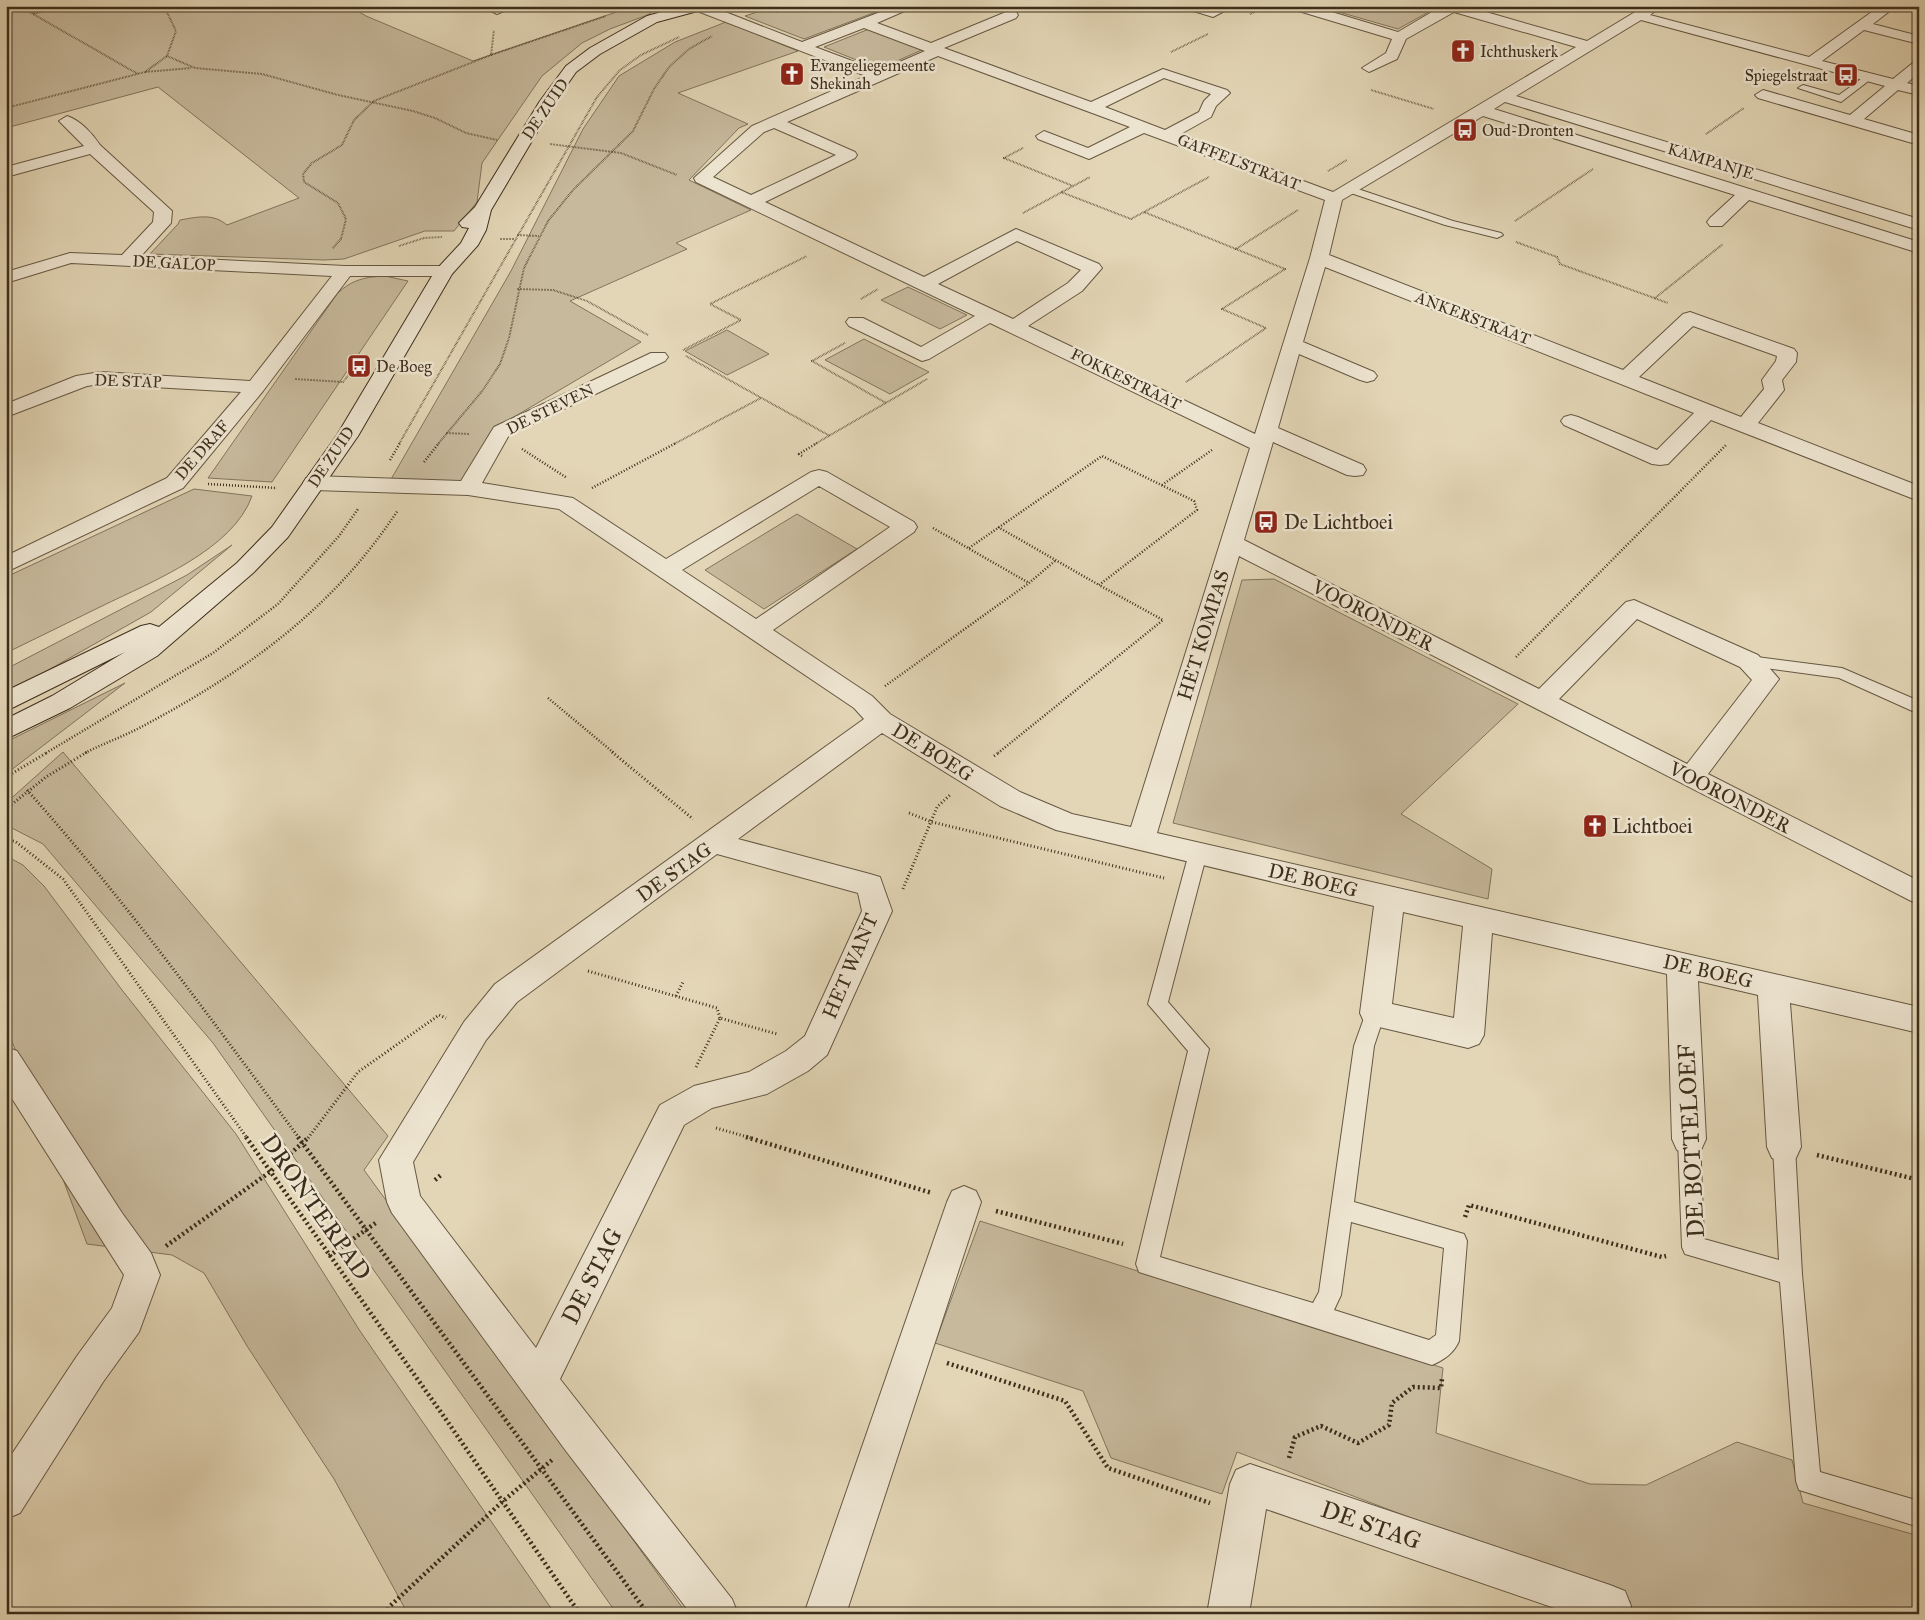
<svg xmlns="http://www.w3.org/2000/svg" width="1925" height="1620" viewBox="0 0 1925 1620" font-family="'IM FELL Great Primer',serif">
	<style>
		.green { fill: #c7b99c; stroke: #82745c }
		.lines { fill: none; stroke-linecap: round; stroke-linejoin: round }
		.lane-casing { stroke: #665842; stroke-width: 2 }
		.street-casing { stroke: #665842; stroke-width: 2 }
		.secondary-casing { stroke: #3d2e1b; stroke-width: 2 }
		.path-far3 { stroke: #3d2e1b; stroke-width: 2; stroke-dasharray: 0.5 1; stroke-linecap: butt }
		.path-far2 { stroke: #3d2e1b; stroke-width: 2.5; stroke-dasharray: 1 2; stroke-linecap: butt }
		.path-far1 { stroke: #3d2e1b; stroke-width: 3; stroke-dasharray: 1 2.5; stroke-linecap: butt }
		.path { stroke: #3d2e1b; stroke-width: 4.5; stroke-dasharray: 2 3; stroke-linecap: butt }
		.lane { fill: #ede4d0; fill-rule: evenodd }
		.street { fill: #ede4d0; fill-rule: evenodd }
		.secondary { fill: #ede4d0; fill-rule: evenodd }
		.labels { text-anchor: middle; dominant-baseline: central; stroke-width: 5; stroke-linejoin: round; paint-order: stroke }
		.far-poi-label { font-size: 16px; fill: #3d2e1b; stroke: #ede4d0; text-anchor: start }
		.far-street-label { font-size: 16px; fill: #3d2e1b; stroke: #ede4d0 }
		.poi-label { font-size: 20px; fill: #3d2e1b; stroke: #ede4d0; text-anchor: start }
		.street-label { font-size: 20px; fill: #3d2e1b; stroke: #ede4d0 }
		.near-street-label { font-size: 24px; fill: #3d2e1b; stroke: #ede4d0 }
	</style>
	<rect width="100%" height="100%" fill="#e3d6b6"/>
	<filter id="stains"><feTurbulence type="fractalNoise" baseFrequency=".004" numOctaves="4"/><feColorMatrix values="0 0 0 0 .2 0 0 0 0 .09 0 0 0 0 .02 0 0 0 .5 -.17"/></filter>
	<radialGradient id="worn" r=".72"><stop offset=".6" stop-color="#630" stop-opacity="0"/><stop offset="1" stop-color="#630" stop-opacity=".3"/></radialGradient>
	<g class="green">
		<path d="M6,6H349L366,16L473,61L634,6H653L650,14L610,29L582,43L542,76L482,163L477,202L454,231H425L344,259L324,260L150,254L178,224L180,220C197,217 213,213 227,225L299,198L158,87L6,128Z"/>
		<path d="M775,6H892L804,39L745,16Z"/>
		<path d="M1318,6H1425L1434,9L1398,29Z"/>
		<path d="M726,22L798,51L678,93L748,124L739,128L689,180L751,210L676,243L687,249L570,301L641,342L502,424L465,484L390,481L511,271L583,129L619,76L675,42Z"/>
		<path d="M869,29L924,49L879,69L824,47Z"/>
		<path d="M385,276L408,281L272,482L208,478L337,294C352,279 366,277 385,276Z"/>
		<path d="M908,287L967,315L940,329L881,300Z"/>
		<path d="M727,330L769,354L727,375L685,351Z"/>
		<path d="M864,339L929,372L890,394L825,360Z"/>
		<path d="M194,489L252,496C233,550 151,582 102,606C70,622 38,637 6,653V577Z"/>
		<path d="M797,514L857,549L764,609L705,570Z"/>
		<path d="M232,545L151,612L6,694V669L187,575Z"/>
		<path d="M1274,579L1518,704L1401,814L1492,869L1488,899L1173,823L1242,580Z"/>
		<path d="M125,683L6,774V742Z"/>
		<path d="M63,752L388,1136L364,1170L687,1614H617L213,1043L43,844L6,825V803Z"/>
		<path d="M6,856L23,865L44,886L122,990L236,1134L360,1331L555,1614H408L334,1479L247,1346L204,1273L172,1255L87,1244L6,1025Z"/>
		<path d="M980,1221L1443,1368L1436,1433L1590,1484L1646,1485L1737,1442L1792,1460L1803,1503L1919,1536V1614H1631L1630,1601L1237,1452L1222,1494L1111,1458L1083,1391L935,1343Z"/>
	</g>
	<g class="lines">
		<defs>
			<g id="lane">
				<path d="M1868,74L1873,77L1871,79L1841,102L1798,88L1803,85L1839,95Z"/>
				<path d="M1349,186L1453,221L1501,233L1503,235L1497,238L1445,225L1345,191L1344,189Z"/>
				<path d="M1749,656L1842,668L1919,701V714L1839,678L1743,665L1741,661L1743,657Z"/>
				<path d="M1198,846L1204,848L1207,853L1168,1002L1209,1049L1160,1257L1313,1303L1319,1292L1354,1046L1368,1007L1375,1005L1382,1007L1385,1013L1374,1046L1354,1202L1464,1234L1467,1241L1459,1341C1454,1353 1444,1360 1432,1365L1139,1272L1136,1264L1188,1051L1148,1004L1189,853L1192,848ZM1351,1222L1444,1248L1436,1335L1429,1340L1334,1310L1341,1295Z"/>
				<path d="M1689,1130L1696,1132L1700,1139L1704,1239L1779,1260L1773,1147L1777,1140L1784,1137L1791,1140L1795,1147L1802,1274L1820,1472L1919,1501V1527L1799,1490L1796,1481L1780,1282L1685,1254L1682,1247L1678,1139L1682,1132Z"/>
			</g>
			<g id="street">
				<path d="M481,6H516L497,14Z"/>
				<path d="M690,6H710L802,42L896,6H916L877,23L931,43L1006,12H1016L1018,15L1016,18L944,48L1091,102L1163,69L1227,90L1230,93L1216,106L1211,117L1179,135L1333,192L1576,47L1454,12L1406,39L1397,59L1369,72L1362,68L1386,53L1392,39L1292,9L1290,6H1312L1398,32L1442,6H1465L1587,41L1645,6H1662L1650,15L1809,57L1880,6H1896L1873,24L1919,36V44L1864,30L1822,61L1893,79L1914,62L1919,61V73L1907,83L1919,86V95L1898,90L1864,119L1919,135V145L1758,98L1755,95L1763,90L1850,115L1885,86L1641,20L1516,96L1919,219V230L1505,102L1494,109L1919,242V253L1749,200L1722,226H1710L1707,222L1710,218L1735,195L1483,116L1342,200L1329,255L1623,370L1683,314L1690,312L1794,349L1797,353L1796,362L1782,380L1784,390L1758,423L1919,486V501L1711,420L1668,464L1660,465L1652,464L1564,425L1561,421L1564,417L1571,415L1578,417L1657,450L1694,413L1325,267L1303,342L1374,372L1377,376L1374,380L1367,382L1360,380L1299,354L1278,428L1363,465L1366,470L1363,475L1355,476L1347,475L1273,442L1244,540L1539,689L1626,602L1634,600L1758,655L1779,679L1708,774L1919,881V905L1239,556L1157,833L1919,1007V1033L1790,1003L1801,1147L1796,1158L1784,1162L1772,1158L1767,1147L1758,995L1698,981L1706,1139L1701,1150L1689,1154L1677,1150L1672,1139L1667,974L1492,933L1484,1035L1479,1044L1468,1048L1375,1026L1364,1022L1360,1013L1374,906L1056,830L1000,806L882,733L738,839L870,874L880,877L892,911L827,1055L808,1071L767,1094L712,1108L684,1125L560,1379L732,1599L738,1614H691L566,1451L392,1213L387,1202L379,1160L464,1022L495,984L864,719L854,708L559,509L468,495L314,490L306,488L303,483L306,478L314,476L461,481L494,427L651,353H665L668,357L665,361L509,435L482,483L573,498L666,559L811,472L819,470L827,472L914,522L917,527L914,532L773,630L872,696L890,714L1020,792L1072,814L1131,827L1250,448L990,323L929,359L922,361L849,326L846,322L849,318H863L921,347L975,316L696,182L694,178L752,126L866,76L692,9ZM864,28L925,51L879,71L815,47ZM938,56L1130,127L1088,148L1044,131L1036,136L1038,139L1089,159L1144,133L1325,200L1310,258L1255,434L1028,326L1082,291L1102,268L1099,264L1016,229L924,277L765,202L855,158L857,155L855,152L787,122ZM1164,78L1211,94L1204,101L1199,112L1165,130L1105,107ZM774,128L836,155L751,195L713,177L764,132ZM1017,241L1081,270L1068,283L1013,319L938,284ZM1693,326L1777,356L1776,361L1762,380L1764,389L1741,417L1639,377ZM819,486L890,527L756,619L682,570ZM1637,619L1740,667L1752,680L1687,764L1559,699ZM717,854L858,893L862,911L805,1036L786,1051L749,1072L694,1086L660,1105L536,1348L420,1196L413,1162L486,1040L517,1002ZM1403,912L1463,926L1454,1018L1392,1004Z"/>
				<path d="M1185,6L1212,8L1234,6L1213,17L1187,9Z"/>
				<path d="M67,116C80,120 93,134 100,145L172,211L171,223L141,256L345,266H444L450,267L453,271L450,275L444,276H350L263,391L183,488L6,572V556L167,478L241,392L100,384L87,386L6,417V404L76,376L100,372L250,381L332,276L71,263L6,283V272L70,253L122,255L153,222L154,212L90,154L6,177V167L84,146L59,121Z"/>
				<path d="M6,1047L17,1051L122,1213L151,1253L160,1275L139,1332L103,1382L20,1513L6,1519V1463L77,1356L112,1308L124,1275L6,1089Z"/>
				<path d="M964,1186L976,1191L981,1202L846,1614H804L947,1202L952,1191Z"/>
				<path d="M1250,1464L1610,1585L1625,1591L1631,1606V1614H1572L1266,1509L1249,1614H1207L1230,1484L1236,1470Z"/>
			</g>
			<path id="secondary" d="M683,6H707L705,9L657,22L600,54L576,72L555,102L491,210L486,230L478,245L452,274L358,436L288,537L253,573L157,656L70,708L6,739V719L52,696L125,652L6,711V691L141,626L150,624L159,627L237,563L272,527L337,435L435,271L461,243L469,228L462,227L459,223L475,207L540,101L566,66L590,48L647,16Z"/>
		</defs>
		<use href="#lane" class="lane-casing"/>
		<use href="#street" class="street-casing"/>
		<use href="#secondary" class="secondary-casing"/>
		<g class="path-far3">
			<path d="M19,6L33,14"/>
			<path d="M61,6L33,14L138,74"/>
			<path d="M164,6L176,31L167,56L195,68L262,74L338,95L413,111L435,118L466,133L497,140"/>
			<path d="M776,12L791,6"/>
			<path d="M1250,14L1267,6"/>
			<path d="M1171,52L1208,34"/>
			<path d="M491,55L606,16"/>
			<path d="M145,72L191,68"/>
			<path d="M1371,90L1434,109"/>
			<path d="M6,108L145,72L167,56"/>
			<path d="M1706,134L1744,108"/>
			<path d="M550,144L621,153L677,175"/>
			<path d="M1023,148L1004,158L1073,186"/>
			<path d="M1328,171L1347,160"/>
			<path d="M1061,192L1131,219L1144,212L1236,249"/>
			<path d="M1144,212L1209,177"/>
			<path d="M1023,213L1090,177"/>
			<path d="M1515,221L1593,169"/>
			<path d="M517,235L539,236"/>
			<path d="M500,239H515"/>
			<path d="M1516,242L1557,257L1560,264L1668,303"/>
			<path d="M399,246L424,238L442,237"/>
			<path d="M333,248L341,239L346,219L338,203L304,182L303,174L312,163L342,145L354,120L374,101L491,55L494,30"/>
			<path d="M517,289L553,290L587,301L648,335"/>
			<path d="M1655,298L1723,244"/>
			<path d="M861,299L878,289"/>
			<path d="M845,343L812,361L886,403"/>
			<path d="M683,350L741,320L710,304L807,256"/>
			<path d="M686,356L830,436"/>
			<path d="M295,379L343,382L351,372"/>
			<path d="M1186,382L1266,328L1222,309L1285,269L1236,249L1298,210"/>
			<path d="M446,433L470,434"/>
			<path d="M399,444L597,97L620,70L641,55L679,37"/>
			<path d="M438,444L483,390L500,364L509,338L524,268L548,221L573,190L633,131L654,89L669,67L689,49L712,36"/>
			<path d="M674,444L761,398"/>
			<path d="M815,444L927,379"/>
		</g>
		<g class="path-far2">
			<path d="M522,449L567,478"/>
			<path d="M802,456L799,454L817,443"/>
			<path d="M390,460L400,443"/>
			<path d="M424,462L439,443"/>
			<path d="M208,484L277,488"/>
			<path d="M1162,485L1212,450"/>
			<path d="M592,488L676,443"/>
			<path d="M998,527L1099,585"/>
			<path d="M933,528L1029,583"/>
			<path d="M969,548L1102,456L1194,501L1197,510L1099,585L1163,620L998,753"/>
			<path d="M1516,657L1726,445"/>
			<path d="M885,686L1029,583L1056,560"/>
			<path d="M548,698L614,753"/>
			<path d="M46,753L213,653L278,604L339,536L358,509"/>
			<path d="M85,753C104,743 125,736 143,726C246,671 333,609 398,510"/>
		</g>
		<g class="path-far1">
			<path d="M612,752L693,819"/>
			<path d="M994,756L1000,752"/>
			<path d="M6,777L48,752"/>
			<path d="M27,790C125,900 212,1020 299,1138"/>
			<path d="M6,809L46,777L87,752"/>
			<path d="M909,813L932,822L1164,878"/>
			<path d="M6,839L16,842L63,879L247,1138"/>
			<path d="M903,889L937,807L950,795"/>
			<path d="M588,971L717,1008L720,1018"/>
			<path d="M676,996L683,982"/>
			<path d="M696,1067L720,1018L777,1034"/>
			<path d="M716,1128L751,1138"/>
			<path d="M308,1138L358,1072L439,1015L446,1018"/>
		</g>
		<g class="path">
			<path d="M246,1137L445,1418L580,1614"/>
			<path d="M298,1137L648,1614"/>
			<path d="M746,1137L932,1193"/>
			<path d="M1817,1155L1919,1180"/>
			<path d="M435,1180L441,1175"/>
			<path d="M996,1211L1123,1244"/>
			<path d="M1465,1217L1469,1205L1662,1257L1666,1256"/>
			<path d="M166,1246L270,1172L309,1137"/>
			<path d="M329,1256L377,1222"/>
			<path d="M947,1363L1065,1401L1108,1468L1210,1503"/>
			<path d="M1289,1458L1295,1437L1321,1426L1358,1443L1389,1425L1392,1403L1413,1387L1441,1388L1442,1379"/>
			<path d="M386,1614L389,1607L502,1502L552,1460"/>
		</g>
		<use href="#lane" class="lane"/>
		<use href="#street" class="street"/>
		<use href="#secondary" class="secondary"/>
	</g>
	<defs>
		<symbol id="church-square" viewBox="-11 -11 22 22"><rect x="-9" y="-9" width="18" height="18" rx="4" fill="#8f2418" stroke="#ede4d0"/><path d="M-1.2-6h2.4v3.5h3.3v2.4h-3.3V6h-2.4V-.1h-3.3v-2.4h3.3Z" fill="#fff"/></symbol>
		<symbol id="bus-square" viewBox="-11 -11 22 22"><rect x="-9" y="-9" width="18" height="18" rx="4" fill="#8f2418" stroke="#ede4d0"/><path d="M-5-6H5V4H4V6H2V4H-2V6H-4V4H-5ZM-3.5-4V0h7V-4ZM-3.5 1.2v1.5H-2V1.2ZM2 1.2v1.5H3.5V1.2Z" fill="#fff"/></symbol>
	</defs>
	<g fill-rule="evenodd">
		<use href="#church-square" x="1449" y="37" width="28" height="28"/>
		<use href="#church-square" x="778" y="60" width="28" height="28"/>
		<use href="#bus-square" x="1832" y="61" width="28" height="28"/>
		<use href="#bus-square" x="1451" y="116" width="28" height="28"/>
		<use href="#bus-square" x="345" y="352" width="28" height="28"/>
		<use href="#bus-square" x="1252" y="508" width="28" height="28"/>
		<use href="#church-square" x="1581" y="812" width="28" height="28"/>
	</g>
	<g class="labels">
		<g class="far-poi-label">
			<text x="1480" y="51">Ichthuskerk</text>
			<text x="810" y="65">Evangeliegemeente<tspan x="810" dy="18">Shekinah</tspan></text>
			<text x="1828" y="75" text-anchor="end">Spiegelstraat</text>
			<text x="1482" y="130">Oud-Dronten</text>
			<text x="376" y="366">De Boeg</text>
		</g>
		<g class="far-street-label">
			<text transform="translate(545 109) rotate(-56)">DE ZUID</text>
			<text transform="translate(1711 161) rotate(17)">KAMPANJE</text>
			<text transform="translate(1239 162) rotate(21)">GAFFELSTRAAT</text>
			<text transform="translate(174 263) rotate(3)">DE GALOP</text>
			<text transform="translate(1473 318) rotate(21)">ANKERSTRAAT</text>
			<text transform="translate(1126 379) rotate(26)">FOKKESTRAAT</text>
			<text transform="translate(128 381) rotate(2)">DE STAP</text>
			<text transform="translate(550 409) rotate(-26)">DE STEVEN</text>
			<text transform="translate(202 450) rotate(-49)">DE DRAF</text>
			<text transform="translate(331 457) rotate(-56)">DE ZUID</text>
		</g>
		<g class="poi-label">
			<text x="1284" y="522">De Lichtboei</text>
			<text x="1612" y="826">Lichtboei</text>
		</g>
		<g class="street-label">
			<text transform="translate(1373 615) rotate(27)">VOORONDER</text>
			<text transform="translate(1203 635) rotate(-73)">HET KOMPAS</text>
			<text transform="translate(933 752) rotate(32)">DE BOEG</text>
			<text transform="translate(1730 797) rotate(27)">VOORONDER</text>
			<text transform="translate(674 872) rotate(-36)">DE STAG</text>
			<text transform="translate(1313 880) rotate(13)">DE BOEG</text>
			<text transform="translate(850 966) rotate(-67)">HET WANT</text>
			<text transform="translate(1708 971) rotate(13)">DE BOEG</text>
		</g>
		<g class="near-street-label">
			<text transform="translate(1691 1141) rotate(-93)">DE BOTTELOEF</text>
			<text transform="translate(316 1207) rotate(55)">DRONTERPAD</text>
			<text transform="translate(592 1276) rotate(-63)">DE STAG</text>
			<text transform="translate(1371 1525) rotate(19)">DE STAG</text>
		</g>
	</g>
	<rect width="1925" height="1620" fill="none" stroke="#e3d6b6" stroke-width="25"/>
	<rect x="8" y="8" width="1910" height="1605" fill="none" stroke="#3d2e1b" stroke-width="2.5"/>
	<rect x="12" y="12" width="1900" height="1595" fill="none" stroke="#3d2e1b"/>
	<rect width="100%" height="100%" filter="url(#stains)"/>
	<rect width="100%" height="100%" fill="url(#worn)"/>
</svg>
